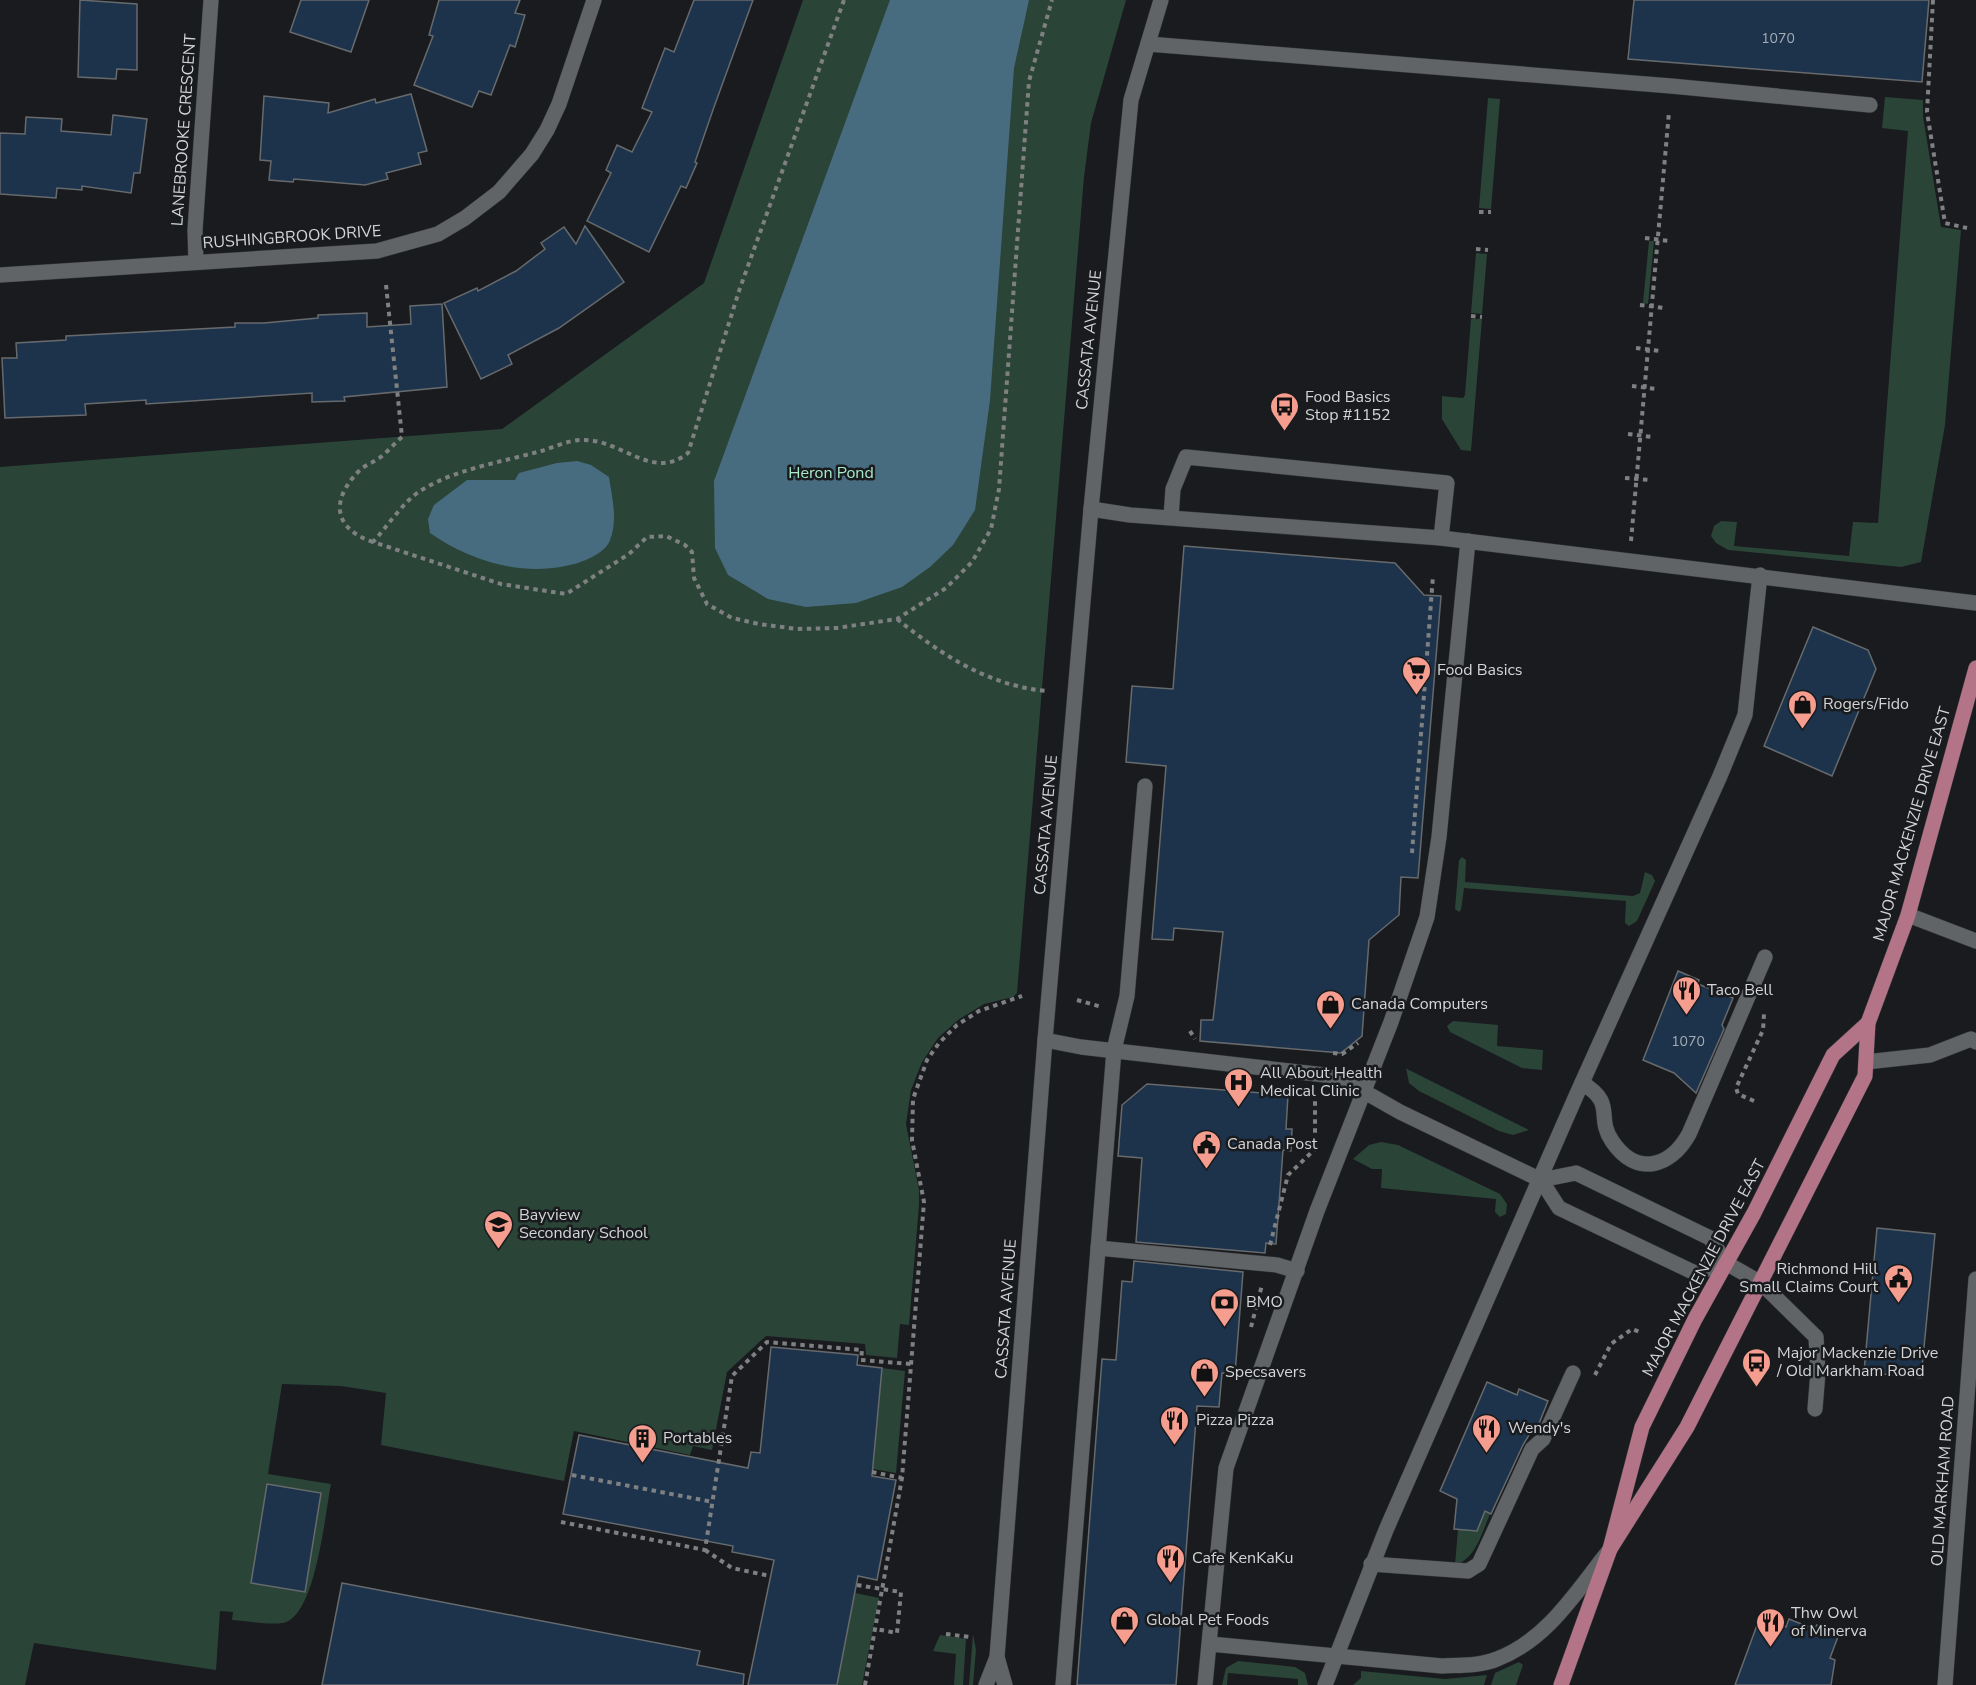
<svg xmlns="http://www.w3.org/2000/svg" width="1976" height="1685" viewBox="0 0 1976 1685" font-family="'Nunito Sans',sans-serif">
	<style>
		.green { fill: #2b4438 }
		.water { fill: #486c7f }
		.building { fill: #1c334b; stroke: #676a6d; stroke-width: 1.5 }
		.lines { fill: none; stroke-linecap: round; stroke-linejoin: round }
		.minor-casing { stroke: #363839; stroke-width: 16 }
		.major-casing { stroke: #363839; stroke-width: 16 }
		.path { stroke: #7e8082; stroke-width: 4; stroke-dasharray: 4.5 4.5; stroke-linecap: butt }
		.minor { stroke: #616467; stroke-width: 15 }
		.major { stroke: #b37488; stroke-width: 15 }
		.labels { text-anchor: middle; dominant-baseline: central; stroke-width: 5; stroke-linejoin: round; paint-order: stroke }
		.number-label { font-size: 14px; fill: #a5acb3 }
		.street-label { font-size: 16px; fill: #d3d5d6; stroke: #191b1e }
		.poi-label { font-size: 16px; fill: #d3d5d6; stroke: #191b1e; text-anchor: start }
		.park-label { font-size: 16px; fill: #a6e9c8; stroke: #191b1e }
	</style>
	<rect width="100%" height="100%" fill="#191b1e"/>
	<g class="green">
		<path d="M803,0H1126L1091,123L1084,177L1017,993L1013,997L984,1004L958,1020L938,1038L922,1062L911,1090L906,1124L919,1190V1205L909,1325L900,1324L897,1358L866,1355L865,1344L766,1336L727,1372L712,1450L693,1446L690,1455L574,1431L564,1481L381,1445L386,1393L341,1386L282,1384L268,1474L331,1484C325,1513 316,1617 283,1623C267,1625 248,1621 232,1620L233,1612L220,1611L216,1670L34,1643L25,1685H0V467L502,429L704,283Z"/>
		<path d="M1885,97L1923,100V116L1941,227L1961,230L1945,425L1921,562L1901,567L1728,550L1716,543L1711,536L1714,526L1721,521L1737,522L1734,546L1849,556L1853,522L1878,523L1908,131L1882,128Z"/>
		<path d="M1488,98L1500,99L1491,209L1479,208Z"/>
		<path d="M1649,241H1654L1648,304L1643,303Z"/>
		<path d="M1476,253L1487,254L1482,314L1471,313Z"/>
		<path d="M1471,319H1482L1471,451L1461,450L1442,419V396L1463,398L1465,395Z"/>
		<path d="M1462,857L1466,860L1465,882L1633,896L1640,893L1645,872L1652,875L1655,881L1637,921L1629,926L1625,923L1626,901L1464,888L1461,910L1459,912L1455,909L1459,860Z"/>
		<path d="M1453,1021L1498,1025L1497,1046L1543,1050L1542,1070L1522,1068L1450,1032L1447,1026Z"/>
		<path d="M1406,1068L1407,1069L1529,1130L1513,1135L1499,1131L1419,1091L1409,1083Z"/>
		<path d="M1381,1142L1398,1145L1500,1194L1507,1204L1506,1214L1500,1217L1495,1212L1496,1199L1381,1188L1382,1169H1372L1353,1159L1369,1145Z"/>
		<path d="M882,1368L905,1371L896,1473L873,1469Z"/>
		<path d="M1485,1511L1490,1514C1482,1532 1476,1559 1455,1565L1458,1529Z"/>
		<path d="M855,1593L879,1598L862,1685H837Z"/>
		<path d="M973,1634L976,1650L973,1685H969Z"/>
		<path d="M940,1635L966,1639L963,1685H954L956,1654L933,1651Z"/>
		<path d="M1238,1661L1295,1667L1305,1673L1308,1685H1298V1679L1228,1673L1227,1685H1222L1226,1668Z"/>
		<path d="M1519,1662L1523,1665L1516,1685H1491L1495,1673Z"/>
		<path d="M1361,1671L1445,1679L1487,1675L1484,1685H1353L1361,1678Z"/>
	</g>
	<g class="water">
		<path d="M890,0H1029L1014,68L990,400L975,510L953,545L930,567L902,587L856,603L806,607L768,599L728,575L715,548L714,481Z"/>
		<path d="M577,461L591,465L609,477C612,497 618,520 610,540C606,552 589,559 578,563C527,578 473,563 430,533L428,519L434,505L467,480H515L519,473L557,463Z"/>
	</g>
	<g class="building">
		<path d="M80,0L137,4V70L117,69L116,79L78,77Z"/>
		<path d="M301,0H369L351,52L290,32Z"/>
		<path d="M439,0H520L515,13L525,15L515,47L510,45L491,95L479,91L472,107L414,85L433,36L429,35Z"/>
		<path d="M694,0H753L714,107L695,162L697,163L686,188L681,186L649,252L587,221L611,173L606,170L617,145L632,152L652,112L642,108L665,48L674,52Z"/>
		<path d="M1634,0H1929L1922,82L1628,59Z"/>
		<path d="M411,94L427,151L418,153L421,164L386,173L388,179L365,185L294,179L293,182L269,180L271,161L260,160L264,96L329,103L328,113L375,99L376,103Z"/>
		<path d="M113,115L147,119L140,173H134L131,193L82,186V190L57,188L56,198L0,194V133L25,134L26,117L62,119L61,131L111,135Z"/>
		<path d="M585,226L624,282L559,328L508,355L512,364L481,379L444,303L477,288L478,291L516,271L545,249L541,243L564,227L576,244Z"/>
		<path d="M442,304L447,387L344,397L345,401L312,402V393L146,404V400L85,404L86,415L5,418L2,358H17L16,343L66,340V336L235,327V323H264L318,318V315L367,313V327L411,324L410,306Z"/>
		<path d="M1184,546L1395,563L1424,595L1441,596L1418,878L1401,877L1399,915L1369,940L1362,1036L1341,1053L1200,1041L1201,1020H1213L1223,932L1174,928L1173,940L1152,939L1166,766L1126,762L1132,686L1173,689Z"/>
		<path d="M1813,627L1868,650L1876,669L1832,776L1764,746Z"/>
		<path d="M1678,971L1699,980L1698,984L1733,998L1722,1025L1724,1029L1696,1093L1674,1073L1643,1060Z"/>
		<path d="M1147,1084L1288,1095L1286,1129H1292L1291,1151L1283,1150L1276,1244L1266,1243L1265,1253L1136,1242L1142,1158L1118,1156L1122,1105Z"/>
		<path d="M1877,1228L1935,1234L1921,1378L1864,1372Z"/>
		<path d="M1134,1261L1243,1272L1235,1374L1222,1373L1219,1407L1197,1406L1176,1685H1077L1102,1359L1116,1360L1122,1281L1132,1282Z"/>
		<path d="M771,1347L858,1355L857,1365L882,1368L872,1476L896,1480L877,1580L858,1576L837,1685H748L774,1560L732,1552L733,1546L563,1514L579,1435L748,1468L751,1452L760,1453Z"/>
		<path d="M1487,1382L1517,1395L1519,1389L1548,1401L1536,1431L1532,1430L1523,1445L1491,1514L1485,1511L1477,1531L1454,1529L1457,1499L1440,1491Z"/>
		<path d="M267,1484L321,1493L305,1592L251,1583Z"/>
		<path d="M342,1583L700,1651L697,1665L744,1674L743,1685H322Z"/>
		<path d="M1760,1617L1786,1627L1789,1619L1814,1629L1817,1625L1839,1634L1830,1658L1835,1660L1831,1685H1735Z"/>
	</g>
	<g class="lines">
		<defs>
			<g id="minor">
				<path d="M1148,44L1671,86L1870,105"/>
				<path d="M196,262L195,230L211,0"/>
				<path d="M0,275L377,251L438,234L465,218L499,192L532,154L547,130L559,104L594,0"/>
				<path d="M1091,509L1130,515L1441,538L1976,603"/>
				<path d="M1171,517L1173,489L1186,457L1447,483L1441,538"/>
				<path d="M1908,915L1976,941"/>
				<path d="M1045,1040L1081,1047L1325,1075L1363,1091L1400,1112L1541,1180L1559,1208L1695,1273L1726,1263"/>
				<path d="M1866,1062L1930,1055L1971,1039L1976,1042"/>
				<path d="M1582,1083C1617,1104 1595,1116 1612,1141C1636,1177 1670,1168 1689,1134L1765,957"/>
				<path d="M1541,1180L1576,1173L1710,1238L1726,1263L1761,1283L1816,1337L1818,1372L1815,1409"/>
				<path d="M1098,1248L1277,1265L1297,1271"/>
				<path d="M1371,1564L1468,1571L1479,1564L1532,1449L1543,1439L1573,1373"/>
				<path d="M1210,1644L1442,1666C1461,1665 1480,1666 1497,1659C1547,1640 1576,1592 1608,1552"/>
				<path d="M997,1657L1005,1685"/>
				<path d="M986,1685L997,1657L1045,1040L1091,509L1131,100L1161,0"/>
				<path d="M1063,1685L1114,1050L1127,996L1145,786"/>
				<path d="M1205,1685L1226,1468L1317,1211L1391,1022L1427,917L1439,837L1468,541"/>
				<path d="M1325,1685L1386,1530L1576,1096L1720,776L1745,715L1760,575"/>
				<path d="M1945,1685L1976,1279"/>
			</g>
			<g id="major">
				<path d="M1610,1549L1687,1427L1865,1076L1868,1023L1908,915L1976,668"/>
				<path d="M1561,1685L1610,1549L1642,1427L1695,1319L1754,1213L1833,1055L1868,1023"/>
			</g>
		</defs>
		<use href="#minor" class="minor-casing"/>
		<use href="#major" class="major-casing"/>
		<g class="path">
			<path d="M844,0L740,288L688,453C652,482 621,438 581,440C569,440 554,447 541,451C502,462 455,469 420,491C404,501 386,528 373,542L501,584L566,594L629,554L647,537L666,536L685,545L692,552L694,578L707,604L732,618L759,624L797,629L837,628L897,619L946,588L972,562L991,529L999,489L1029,81L1052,0"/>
			<path d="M1933,0L1927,112L1945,223L1967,228"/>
			<path d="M1479,212H1491"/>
			<path d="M1645,238L1670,241"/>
			<path d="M1476,249L1488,250"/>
			<path d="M1640,305L1665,308"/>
			<path d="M1471,316L1482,317"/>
			<path d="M1636,348L1661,351"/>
			<path d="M1632,386L1657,389"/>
			<path d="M1628,434L1653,437"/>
			<path d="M1625,478L1650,480"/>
			<path d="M1631,541L1669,112"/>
			<path d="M373,542C334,529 330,501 358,472C364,465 375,462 382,456C389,450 395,443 402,437L386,285"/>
			<path d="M897,619C942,655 987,685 1046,691"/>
			<path d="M1412,853L1433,576"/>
			<path d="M1077,1000L1102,1007"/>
			<path d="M1190,1031L1195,1039"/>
			<path d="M1333,1053L1342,1054L1358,1043"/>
			<path d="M1754,1101L1738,1094L1736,1088L1763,1030L1764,1014"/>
			<path d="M1270,1245L1288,1175L1315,1149V1098"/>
			<path d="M1251,1327L1262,1285"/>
			<path d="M1595,1375L1611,1344L1632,1329L1640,1332"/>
			<path d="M872,1472L902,1478"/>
			<path d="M572,1475L713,1502"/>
			<path d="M561,1522L705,1550L732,1376L767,1342L862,1350L861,1360L911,1364"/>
			<path d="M705,1550L732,1568L770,1576"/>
			<path d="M857,1585L901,1592L897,1633L876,1629"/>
			<path d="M946,1634L970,1637"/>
			<path d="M865,1685L902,1478L924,1202L912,1140L913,1099L927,1060L939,1043L957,1025L979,1011L1022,996"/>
		</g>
		<use href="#minor" class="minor"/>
		<use href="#major" class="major"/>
	</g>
	<defs>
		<symbol id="bus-pin" viewBox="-11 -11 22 30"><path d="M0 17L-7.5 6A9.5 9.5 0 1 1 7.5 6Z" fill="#f59d8e" stroke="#191b1e"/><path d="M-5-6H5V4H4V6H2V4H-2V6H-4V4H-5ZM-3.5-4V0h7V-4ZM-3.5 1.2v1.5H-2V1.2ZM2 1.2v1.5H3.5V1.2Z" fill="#111"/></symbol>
		<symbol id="supermarket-pin" viewBox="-11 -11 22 30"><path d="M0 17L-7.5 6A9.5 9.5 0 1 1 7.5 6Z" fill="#f59d8e" stroke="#191b1e"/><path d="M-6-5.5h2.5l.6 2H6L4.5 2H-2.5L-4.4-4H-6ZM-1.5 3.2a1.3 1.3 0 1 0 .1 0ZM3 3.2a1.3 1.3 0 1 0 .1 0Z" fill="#111"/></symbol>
		<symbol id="shop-pin" viewBox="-11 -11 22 30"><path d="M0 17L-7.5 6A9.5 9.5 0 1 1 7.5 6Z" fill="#f59d8e" stroke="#191b1e"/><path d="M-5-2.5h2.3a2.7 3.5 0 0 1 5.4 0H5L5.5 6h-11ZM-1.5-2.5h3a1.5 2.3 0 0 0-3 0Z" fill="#111"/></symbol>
		<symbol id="restaurant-pin" viewBox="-11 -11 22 30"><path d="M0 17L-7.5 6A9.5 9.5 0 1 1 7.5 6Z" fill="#f59d8e" stroke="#191b1e"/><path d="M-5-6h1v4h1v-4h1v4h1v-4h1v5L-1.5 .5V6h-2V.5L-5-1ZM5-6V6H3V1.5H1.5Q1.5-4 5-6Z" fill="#111"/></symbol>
		<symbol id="hospital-pin" viewBox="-11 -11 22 30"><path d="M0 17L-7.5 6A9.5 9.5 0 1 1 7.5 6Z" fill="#f59d8e" stroke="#191b1e"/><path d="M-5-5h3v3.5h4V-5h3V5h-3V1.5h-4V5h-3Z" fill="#111"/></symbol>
		<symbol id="civic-pin" viewBox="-11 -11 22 30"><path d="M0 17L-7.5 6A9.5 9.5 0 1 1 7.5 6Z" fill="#f59d8e" stroke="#191b1e"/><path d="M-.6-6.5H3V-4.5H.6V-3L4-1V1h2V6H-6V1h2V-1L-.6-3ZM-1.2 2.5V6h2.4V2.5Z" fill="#111"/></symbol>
		<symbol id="school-pin" viewBox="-11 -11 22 30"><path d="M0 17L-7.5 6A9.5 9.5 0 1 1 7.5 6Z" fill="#f59d8e" stroke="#191b1e"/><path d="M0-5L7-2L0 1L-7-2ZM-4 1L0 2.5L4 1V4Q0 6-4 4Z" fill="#111"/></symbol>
		<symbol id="bank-pin" viewBox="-11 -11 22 30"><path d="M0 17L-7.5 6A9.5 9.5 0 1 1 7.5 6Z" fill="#f59d8e" stroke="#191b1e"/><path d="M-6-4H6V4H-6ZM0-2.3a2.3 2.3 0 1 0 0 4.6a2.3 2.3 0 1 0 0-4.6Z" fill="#111"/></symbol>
		<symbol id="building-pin" viewBox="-11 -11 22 30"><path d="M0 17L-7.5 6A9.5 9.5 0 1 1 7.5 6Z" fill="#f59d8e" stroke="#191b1e"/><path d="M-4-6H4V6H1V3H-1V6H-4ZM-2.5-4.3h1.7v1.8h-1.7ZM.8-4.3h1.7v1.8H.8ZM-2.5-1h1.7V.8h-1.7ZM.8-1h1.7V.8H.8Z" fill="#111"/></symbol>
	</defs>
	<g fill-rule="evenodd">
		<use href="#bus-pin" x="1268" y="390" width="33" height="45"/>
		<use href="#supermarket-pin" x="1400" y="654" width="33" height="45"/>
		<use href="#shop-pin" x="1786" y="688" width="33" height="45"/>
		<use href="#restaurant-pin" x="1670" y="974" width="33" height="45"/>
		<use href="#shop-pin" x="1314" y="988" width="33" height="45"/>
		<use href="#hospital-pin" x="1222" y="1066" width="33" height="45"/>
		<use href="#civic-pin" x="1190" y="1128" width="33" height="45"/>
		<use href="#school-pin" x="482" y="1208" width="33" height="45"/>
		<use href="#civic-pin" x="1882" y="1262" width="33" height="45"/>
		<use href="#bank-pin" x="1208" y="1286" width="33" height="45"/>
		<use href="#bus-pin" x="1740" y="1346" width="33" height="45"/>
		<use href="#shop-pin" x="1188" y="1356" width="33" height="45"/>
		<use href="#restaurant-pin" x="1158" y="1404" width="33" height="45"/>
		<use href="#restaurant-pin" x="1470" y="1412" width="33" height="45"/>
		<use href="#building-pin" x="626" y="1422" width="33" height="45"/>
		<use href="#restaurant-pin" x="1154" y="1542" width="33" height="45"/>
		<use href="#shop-pin" x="1108" y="1604" width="33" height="45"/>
		<use href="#restaurant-pin" x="1754" y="1606" width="33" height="45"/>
	</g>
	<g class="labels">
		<g class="number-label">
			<text x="1778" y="38">1070</text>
			<text x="1688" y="1041">1070</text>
		</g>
		<g class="street-label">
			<text transform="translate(184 130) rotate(-86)">LANEBROOKE CRESCENT</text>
			<text transform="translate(292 237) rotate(-4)">RUSHINGBROOK DRIVE</text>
			<text transform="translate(1089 340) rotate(-84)">CASSATA AVENUE</text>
			<text transform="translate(1912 824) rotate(-74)">MAJOR MACKENZIE DRIVE EAST</text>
			<text transform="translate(1046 825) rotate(-85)">CASSATA AVENUE</text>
			<text transform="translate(1704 1268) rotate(-62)">MAJOR MACKENZIE DRIVE EAST</text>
			<text transform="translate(1006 1309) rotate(-86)">CASSATA AVENUE</text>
			<text transform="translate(1943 1481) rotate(-86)">OLD MARKHAM ROAD</text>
		</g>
		<g class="poi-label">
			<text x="1305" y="397">Food Basics<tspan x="1305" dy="18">Stop #1152</tspan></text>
			<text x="1437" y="670">Food Basics</text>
			<text x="1823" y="704">Rogers/Fido</text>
			<text x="1707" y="990">Taco Bell</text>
			<text x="1351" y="1004">Canada Computers</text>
			<text x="1260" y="1073">All About Health<tspan x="1260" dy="18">Medical Clinic</tspan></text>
			<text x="1227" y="1144">Canada Post</text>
			<text x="519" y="1215">Bayview<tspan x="519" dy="18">Secondary School</tspan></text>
			<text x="1878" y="1269" text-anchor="end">Richmond Hill<tspan x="1878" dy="18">Small Claims Court</tspan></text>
			<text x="1246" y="1302">BMO</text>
			<text x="1777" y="1353">Major Mackenzie Drive<tspan x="1777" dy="18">/ Old Markham Road</tspan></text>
			<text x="1225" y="1372">Specsavers</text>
			<text x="1196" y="1420">Pizza Pizza</text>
			<text x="1508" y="1428">Wendy's</text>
			<text x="663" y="1438">Portables</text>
			<text x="1192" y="1558">Cafe KenKaKu</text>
			<text x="1791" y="1613">Thw Owl<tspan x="1791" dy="18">of Minerva</tspan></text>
			<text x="1146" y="1620">Global Pet Foods</text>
		</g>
		<g class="park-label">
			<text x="831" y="473">Heron Pond</text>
		</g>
	</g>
</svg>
